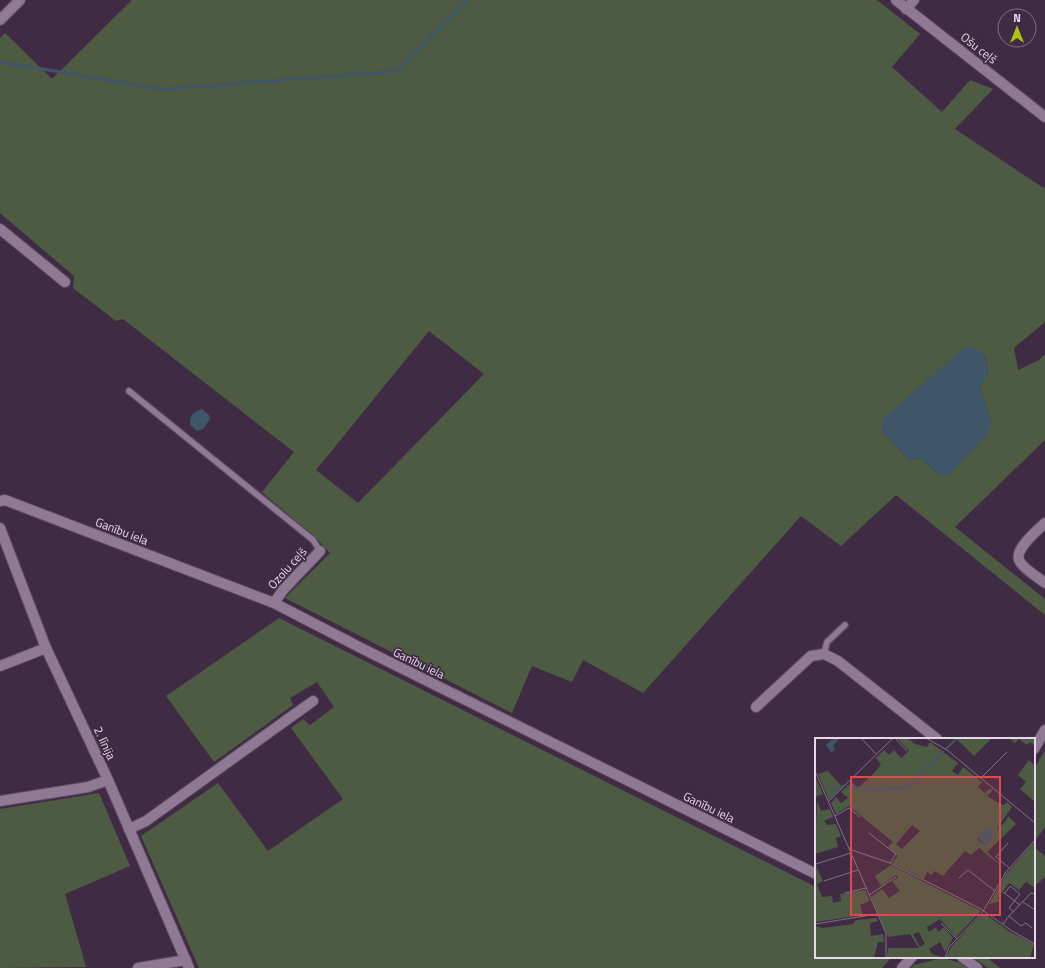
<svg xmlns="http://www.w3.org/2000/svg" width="1045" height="968" viewBox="0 0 1045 968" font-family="'Titillium Web',sans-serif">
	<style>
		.green { fill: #4e5b43; fill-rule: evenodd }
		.water { fill: #3f5669 }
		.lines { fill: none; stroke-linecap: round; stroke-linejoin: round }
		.stream { stroke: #3f5669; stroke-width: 3 }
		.lane-casing { stroke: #5b4b5f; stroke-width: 8 }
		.street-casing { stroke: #5b4b5f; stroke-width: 12 }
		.lane { stroke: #8f7994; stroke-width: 5.5 }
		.street { stroke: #8f7994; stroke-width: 10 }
		.labels { text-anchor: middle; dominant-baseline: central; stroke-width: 3.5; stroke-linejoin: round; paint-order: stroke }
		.street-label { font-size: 12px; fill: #e5d9e7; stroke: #3f2c44 }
		.inset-river { fill: none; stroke: #3f5669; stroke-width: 2 }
		.inset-road { fill: none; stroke: #817185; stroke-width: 1 }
		.view { fill: #d94b4e; fill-opacity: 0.15; stroke: #d94b4e; stroke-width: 2 }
		.inset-edge { fill: none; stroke: #e5d9e7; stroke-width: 2 }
	</style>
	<rect width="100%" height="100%" fill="#3f2c44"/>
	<g class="green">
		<path d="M132,0H877L920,34L892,67L942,112L970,80L993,89L955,129L1042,187L1045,188V322L1014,348L1018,370L1039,360L1045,354V440L955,527L1045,599V615L896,495L841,546L801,516L643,693L583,660L572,682L532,666L512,713L285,598L330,553L319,541L262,492L294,452L123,319L116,321L73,288L74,276L0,213V38L5,33L52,79ZM429,331L484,374L358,503L316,470ZM985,355L988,372L980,387L991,423L941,476L921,458L909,460L882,431Z"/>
		<path d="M279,618L816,887V957H892L882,968H199L141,836L218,783L268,851L343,799L291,728L303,719L310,725L334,707L317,682L290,698L293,705L214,762L166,696Z"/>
		<path d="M1045,750V827L1034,842V769Z"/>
		<path d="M99,793L130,866L65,894L86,967L0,968V809Z"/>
		<path d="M1034,847L1045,856V877L1037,884H1034Z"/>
		<path d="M973,957H986L1000,968H988Z"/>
		<path d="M942,958L961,963L967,968H911L914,965Z"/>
	</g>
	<g class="water">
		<path d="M965,347L974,348L985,355L988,373L980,387L991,423L988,433L950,474L941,476L921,458L909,460L882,431V419Z"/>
		<path d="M202,409L209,415L210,419L203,429L197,431L190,425C189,416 194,411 202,409Z"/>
	</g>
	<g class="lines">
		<path class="stream" d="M0,62L163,89L396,71L467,0"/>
		<defs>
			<g id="lane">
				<path d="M129,391L313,540L320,551"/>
				<path d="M824,654L827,642L845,625"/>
			</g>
			<g id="street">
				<path d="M896,0L1045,117"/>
				<path d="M906,9L914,0"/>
				<path d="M0,20L20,0"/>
				<path d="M0,229L65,282"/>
				<path d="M0,501L5,500L274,603L363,649L816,874"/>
				<path d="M1045,523C1037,531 1015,548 1019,560C1022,568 1039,578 1045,583"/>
				<path d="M0,528L46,648L108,780L189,968"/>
				<path d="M274,603L283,590L320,551"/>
				<path d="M0,666L46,648"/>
				<path d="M756,707L811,656L824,654L838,661L937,739"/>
				<path d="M1034,749L1045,730"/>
				<path d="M0,801L88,787L108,780"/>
				<path d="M129,829L146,821L313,701"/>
				<path d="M962,957L977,968"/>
				<path d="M138,968L186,960"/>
				<path d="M902,968L912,957"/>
			</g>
		</defs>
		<use href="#lane" class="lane-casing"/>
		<use href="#street" class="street-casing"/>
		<use href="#lane" class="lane"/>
		<use href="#street" class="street"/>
	</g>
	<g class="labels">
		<g class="street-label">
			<text transform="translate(979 48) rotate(38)">Ošu ceļš</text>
			<text transform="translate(122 531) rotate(21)">Ganību iela</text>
			<text transform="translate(287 568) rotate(-48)">Ozolu ceļš</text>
			<text transform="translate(419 663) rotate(26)">Ganību iela</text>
			<text transform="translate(105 743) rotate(65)">2. līnija</text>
			<text transform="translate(709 807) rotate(26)">Ganību iela</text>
		</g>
	</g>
	<g transform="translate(815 738)">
		<rect width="220" height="220" fill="#3f2c44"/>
		<path d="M82,0H93L100,6L112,9L115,4L143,25L137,33L143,37L148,29L167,44L163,49L170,55L174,51L178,52L172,58L185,66L189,67L192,64L197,69L181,92L191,83L193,78L201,86L172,114L191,132L164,110L156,117L150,113L128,138L119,133L117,137L112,134L109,141L77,125L83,118L73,109L78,104L34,68L21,76L16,65L21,59L26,65L33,60L26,54L37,44L43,50L57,37L66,27L61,20L69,12L74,17L79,12L86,20L94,13ZM97,87L105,93L87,111L81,106ZM176,94L177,100L170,107L162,101ZM141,0H177L159,18ZM194,0H220V7L215,4L212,7L204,1L200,5ZM214,22L220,28V64L205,51L211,44L203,37ZM13,33L27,49L14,62L3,36ZM0,38L8,56L0,59ZM2,63L6,73L15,71L18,79L9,83L12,87L21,86L26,98L21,100L23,109L0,116ZM220,103V150L211,144L204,152L194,145L183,160L187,163L174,166L191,136ZM0,126L8,143L2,146L7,159L17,158L18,165L26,163L25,156L50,152L55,163L45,167L48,177L0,184ZM76,127L166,173L141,199L125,181L112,189L114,194L121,189L123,194L129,189L138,200L130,214L125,204L114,211L117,216L129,220H72L73,210H104L95,196L73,199L56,159L67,151L74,160L85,153L77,143L83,140L81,137L66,148L60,138ZM104,194L110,206L105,209L98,196ZM170,176L195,194L219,206L215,220H131L136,209L166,177ZM62,180L63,183L55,185L56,198L68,196L69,204H63L59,220H0V188L8,190L38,186L41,182Z" fill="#4e5b43" fill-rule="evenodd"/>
		<path d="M19,0L24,1L18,8L20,12L16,14L11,7ZM173,89L176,90L177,100L170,107L162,99Z" fill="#3f5669"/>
		<path class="inset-river" d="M131,11L142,0M32,48L59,52L92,49L129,13M12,58L29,47"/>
		<path class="inset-road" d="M46,0L61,16M80,0L92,13M111,0L132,12L220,85M0,33L71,195V220M165,41L192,14M13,64L78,0M20,78L34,70L45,79M54,95L81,116L75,125M193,105L181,119L194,130M34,111L75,125L166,171L197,193L220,206M1,126L36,115M144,140L153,132L180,153M9,143L43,132M188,154L205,167M30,155L51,150M190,155L195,148L205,156L194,170L199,174M54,157L81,139M208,164L220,172M194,178L216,155L220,156M126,185L142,201M0,186L62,176M188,186L194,178L206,188L211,185L217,190M130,220L134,209L167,175L191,134L220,102"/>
		<path class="view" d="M36,39H185V177H36Z"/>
		<rect width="220" height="220" class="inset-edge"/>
	</g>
	<g transform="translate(1017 28)"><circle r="19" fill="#3f2c44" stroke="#817185"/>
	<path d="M0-3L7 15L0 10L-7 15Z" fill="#afc507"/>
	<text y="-6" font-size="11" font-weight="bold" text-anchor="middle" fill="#e5d9e7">N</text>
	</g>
</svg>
